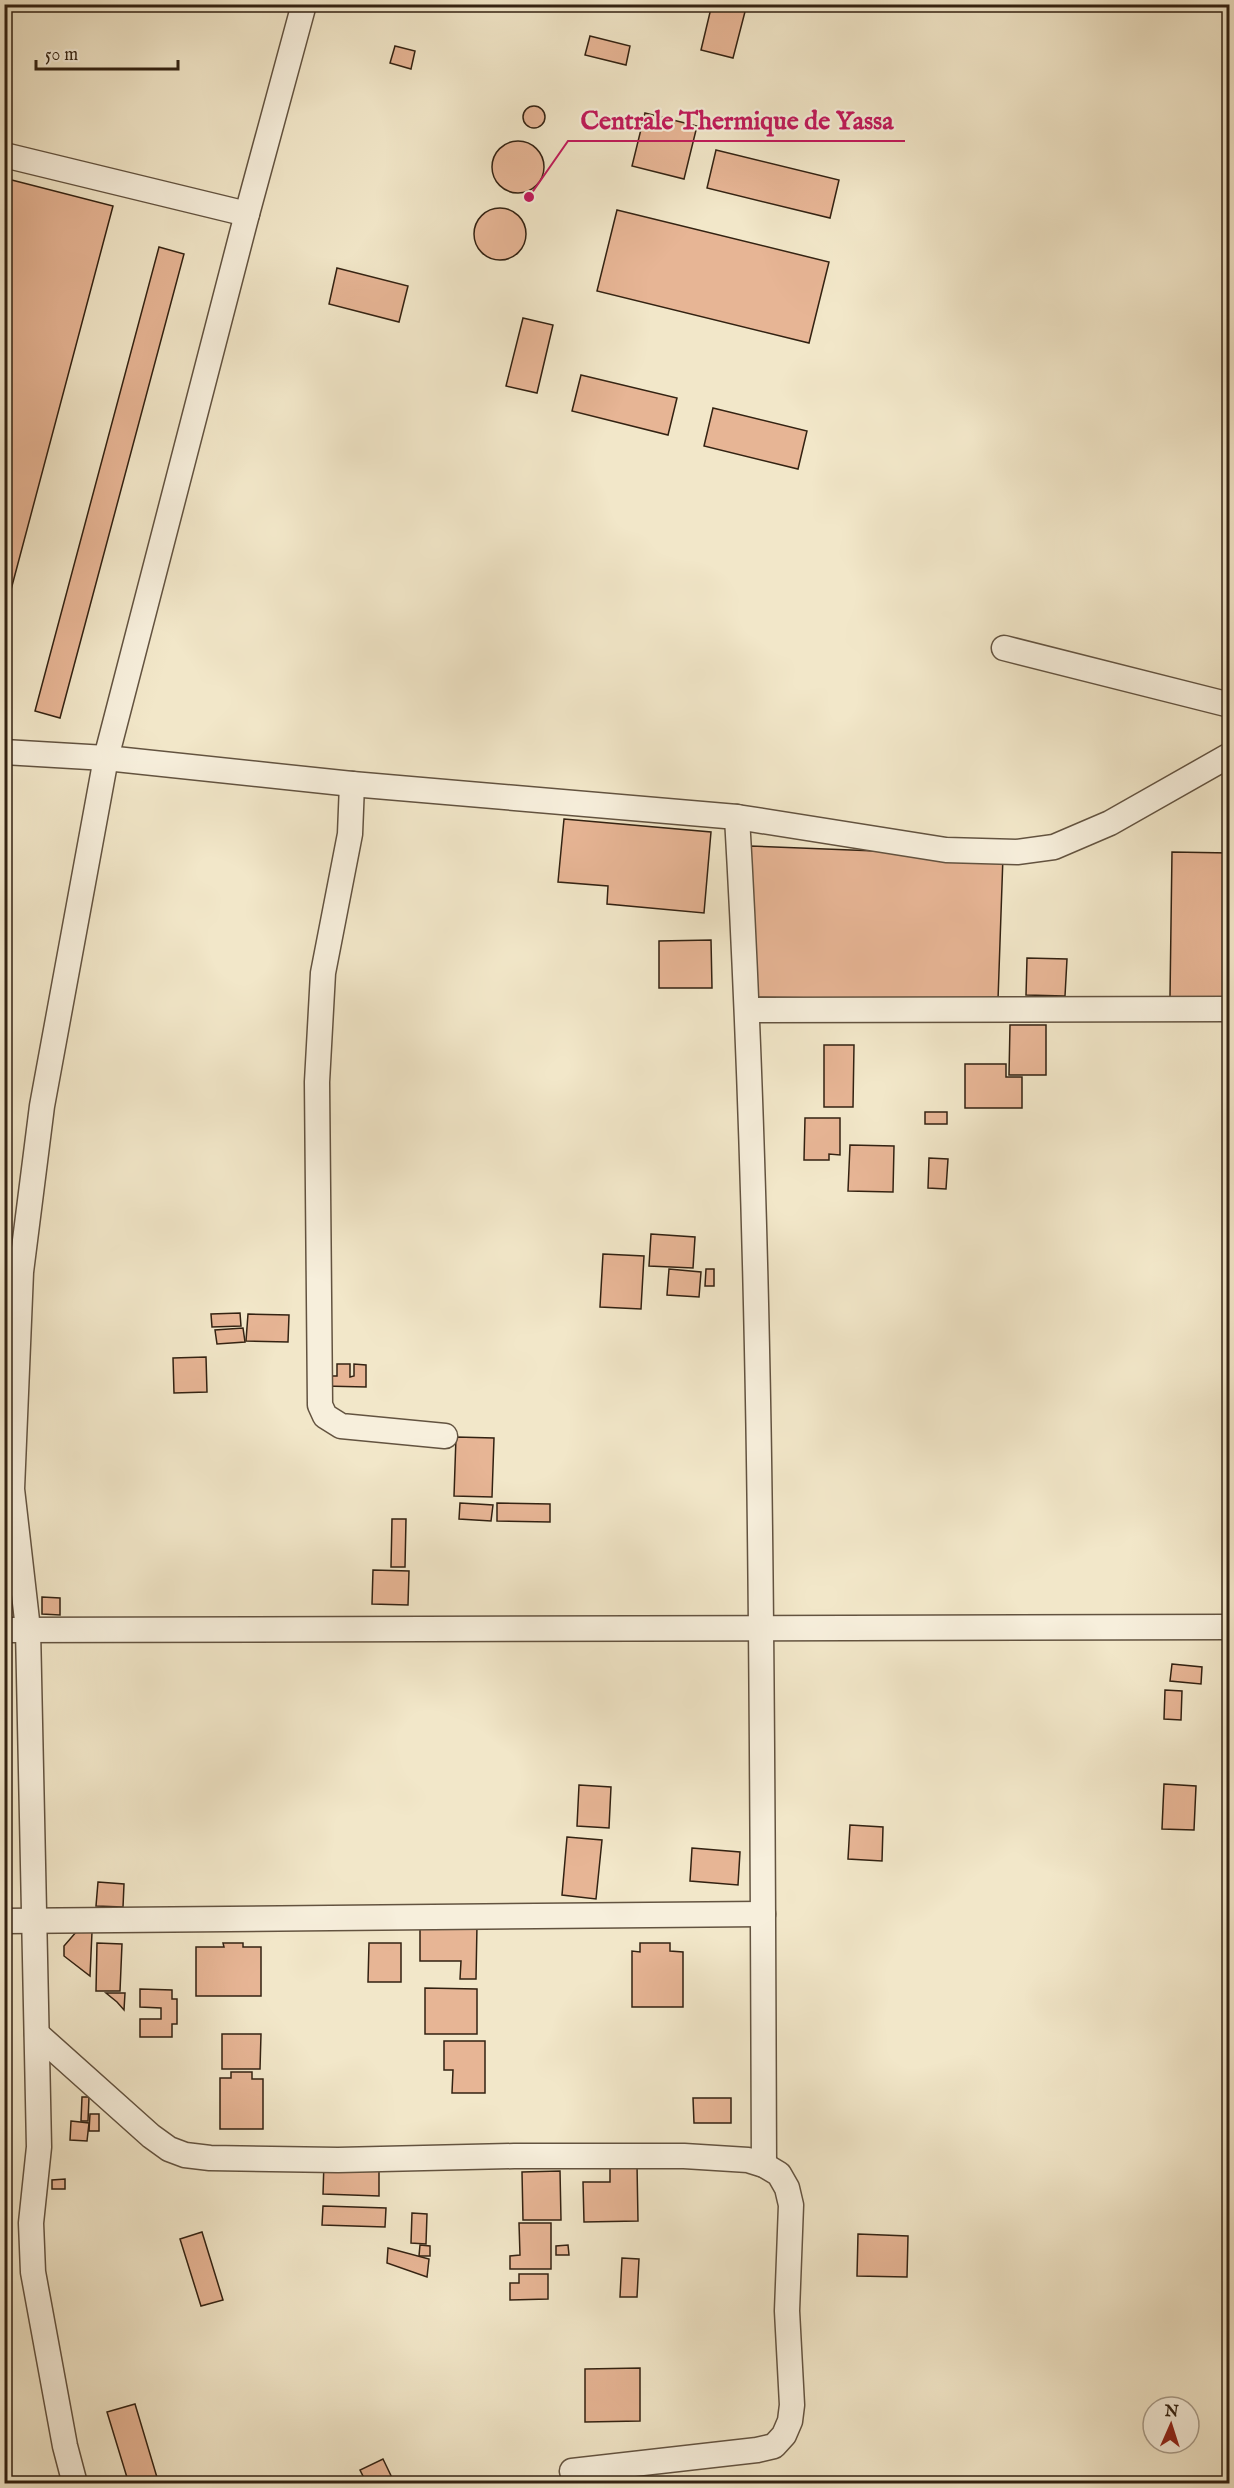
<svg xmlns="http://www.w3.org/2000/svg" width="1234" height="2488" viewBox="0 0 1234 2488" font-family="'IM FELL English',serif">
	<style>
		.building { fill: #e7b595; stroke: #332212; stroke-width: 1.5 }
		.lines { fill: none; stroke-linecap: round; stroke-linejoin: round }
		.minor-casing { stroke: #635340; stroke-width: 27 }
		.minor { stroke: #f7efdc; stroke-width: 24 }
		.leader { fill: none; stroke: #c2185b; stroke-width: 2 }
		.callout-dot { fill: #c2185b; stroke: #f7efdc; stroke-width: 2 }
		.callout-label { font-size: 26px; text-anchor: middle; font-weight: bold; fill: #c2185b; stroke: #f7efdc; stroke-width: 4.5; stroke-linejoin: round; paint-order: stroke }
	</style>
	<rect width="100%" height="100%" fill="#f2e7c9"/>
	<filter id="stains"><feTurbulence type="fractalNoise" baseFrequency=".00333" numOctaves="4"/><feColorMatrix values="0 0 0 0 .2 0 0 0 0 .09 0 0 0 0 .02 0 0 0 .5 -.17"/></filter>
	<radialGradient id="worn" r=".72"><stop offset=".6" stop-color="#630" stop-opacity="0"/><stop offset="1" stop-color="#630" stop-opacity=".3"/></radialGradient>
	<g class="building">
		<path d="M712,4H747L733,58L701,50Z"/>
		<path d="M590,36L630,46L626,65L585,55Z"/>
		<path d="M395,46L415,51L411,69L390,63Z"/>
		<circle cx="534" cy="117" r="11"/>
		<path d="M645,113L697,126L684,179L632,166Z"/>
		<circle cx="518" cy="167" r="26"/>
		<path d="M716,150L839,180L830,218L707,188Z"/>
		<path d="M4,178L113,206L4,616Z"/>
		<circle cx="500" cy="234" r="26"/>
		<path d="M617,210L829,262L809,343L597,291Z"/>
		<path d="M159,247L184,254L60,718L35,711Z"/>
		<path d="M337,268L408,286L399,322L329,304Z"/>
		<path d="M523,318L553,325L537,393L506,386Z"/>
		<path d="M581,375L677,398L668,435L572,411Z"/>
		<path d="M713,408L807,431L798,469L704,446Z"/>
		<path d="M564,819L711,832L704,913L607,904L608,886L558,882Z"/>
		<path d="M750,846L1003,856L998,1000L749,997Z"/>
		<path d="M1172,852L1230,853V998L1170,997Z"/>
		<path d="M711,940L712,988H659V941Z"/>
		<path d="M1027,958L1067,959L1065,996L1026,995Z"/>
		<path d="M1010,1025H1046V1075H1009Z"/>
		<path d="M824,1045H854L853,1107H824Z"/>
		<path d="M965,1064H1006V1077H1022V1108H965Z"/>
		<rect x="925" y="1112" width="22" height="12"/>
		<path d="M805,1118H840V1155L829,1154V1160H804Z"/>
		<path d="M850,1145L894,1146L893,1192L848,1191Z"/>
		<path d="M929,1158L948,1159L946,1189L928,1188Z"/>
		<path d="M651,1234L695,1237L693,1268L649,1266Z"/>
		<path d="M603,1254L644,1256L641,1309L600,1307Z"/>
		<path d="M669,1269L701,1272L699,1297L667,1295Z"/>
		<path d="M706,1269H714V1286H705Z"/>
		<path d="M240,1313L241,1326L212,1327L211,1314Z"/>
		<path d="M248,1314L289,1315L288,1342L246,1341Z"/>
		<path d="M243,1328L245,1342L217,1344L215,1330Z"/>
		<path d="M206,1357L207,1392L174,1393L173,1358Z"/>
		<path d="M337,1364H350V1377L354,1376V1364L366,1365V1387L324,1386V1376H337Z"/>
		<path d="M456,1437L494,1438L492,1497L454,1496Z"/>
		<path d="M460,1503L493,1505L491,1521L459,1519Z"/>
		<path d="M497,1503L550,1504V1522L497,1521Z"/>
		<path d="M392,1519H406L405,1567H391Z"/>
		<path d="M373,1570L409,1571L408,1605L372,1604Z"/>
		<path d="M42,1597L60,1598V1615L42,1614Z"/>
		<path d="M1172,1664L1202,1667L1201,1684L1170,1681Z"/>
		<path d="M1165,1690L1182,1691L1181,1720L1164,1719Z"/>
		<path d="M1164,1784L1196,1786L1194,1830L1162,1829Z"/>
		<path d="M579,1785L611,1787L609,1828L577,1826Z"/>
		<path d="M850,1825L883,1827L882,1861L848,1859Z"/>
		<path d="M567,1837L602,1840L596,1899L562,1895Z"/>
		<path d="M692,1848L740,1852L738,1885L690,1881Z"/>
		<path d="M98,1882L124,1884L123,1907L96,1906Z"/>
		<path d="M420,1925H477L476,1979H460L461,1961H420Z"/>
		<path d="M77,1931L92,1932L90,1976L64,1956V1946Z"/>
		<path d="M97,1943L122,1944L120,1991H96Z"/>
		<path d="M223,1943H243V1947H261V1996H196V1947H224Z"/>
		<path d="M369,1943H401V1982H368Z"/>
		<path d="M640,1943H670V1951L683,1952V2007H632V1951L640,1952Z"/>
		<path d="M425,1988L477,1989V2034H425Z"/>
		<path d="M140,1989L172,1990V1999H177V2024H172V2037H140V2019H161V2008L140,2007Z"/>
		<path d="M106,1993H125L124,2010L117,2002Z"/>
		<path d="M222,2034H261L260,2069H222Z"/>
		<path d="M444,2041H485V2093H452L453,2070H444Z"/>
		<path d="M231,2072H252V2079H263V2129H220V2078H231Z"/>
		<path d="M82,2097H89L88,2121H81Z"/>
		<path d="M693,2098H731V2123H694Z"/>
		<path d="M90,2114H99V2131H89Z"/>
		<path d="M71,2121L89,2123L87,2141L70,2140Z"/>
		<path d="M324,2162L379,2163V2196L323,2194Z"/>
		<path d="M610,2164H637L638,2221L584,2222L583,2182H610Z"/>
		<path d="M560,2171L561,2220H523L522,2172Z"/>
		<path d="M65,2179V2189H52V2180Z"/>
		<path d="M323,2206L386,2208L385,2227L322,2225Z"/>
		<path d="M412,2213L427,2214L426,2244L411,2243Z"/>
		<path d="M519,2223H551V2269H510V2256L520,2255Z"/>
		<path d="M202,2232L223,2300L201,2306L180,2239Z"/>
		<path d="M858,2234L908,2236L907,2277L857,2276Z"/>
		<path d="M420,2245L430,2246V2256H419Z"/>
		<path d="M568,2245L569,2255H556V2246Z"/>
		<path d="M388,2248L429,2259L427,2277L387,2263Z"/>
		<path d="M622,2258L639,2259L637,2297H620Z"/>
		<path d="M519,2274H548V2299L510,2300V2283H519Z"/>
		<path d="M640,2368V2421L585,2422V2369Z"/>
		<path d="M135,2404L159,2484H129L107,2412Z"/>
		<path d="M383,2459L395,2484H367L360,2470Z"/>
		<path d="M502,2481V2484L436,2483Z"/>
	</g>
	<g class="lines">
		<defs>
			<g id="minor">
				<path d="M4,155L247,214"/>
				<path d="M1004,648L1230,705"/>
				<path d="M4,752L106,758L352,784L737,817L946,850L1017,852L1054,847L1110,823L1230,755"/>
				<path d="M352,784L350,834L323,973L317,1082L320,1405L325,1416L341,1426L445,1436"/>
				<path d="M737,817C763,1266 762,1716 764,2165"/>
				<path d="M748,1010L1230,1009"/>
				<path d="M4,1630L1230,1627"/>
				<path d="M4,1921L763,1914"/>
				<path d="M37,2034L151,2136L169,2149L185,2155L210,2158L338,2160L514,2156H684L748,2160L764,2165L779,2174L787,2188L791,2205L787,2311L792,2405L790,2421L784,2435L774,2446L757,2450L572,2471"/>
				<path d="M75,2484L65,2446L33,2272L31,2223L39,2147L28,1629L12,1489L21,1272L42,1106L106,758L247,214L304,4"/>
			</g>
		</defs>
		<use href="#minor" class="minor-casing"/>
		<use href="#minor" class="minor"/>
	</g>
	<path class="leader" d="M529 197L568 141H905"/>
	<circle class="callout-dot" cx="529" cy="197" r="6"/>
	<g class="callout-label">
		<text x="737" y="129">Centrale Thermique de Yassa</text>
	</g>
	<rect width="1234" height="2488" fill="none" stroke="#f2e7c9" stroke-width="24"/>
	<rect x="6" y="6" width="1222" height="2476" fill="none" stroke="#332212" stroke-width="3"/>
	<rect x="12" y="12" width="1210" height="2464" fill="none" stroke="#332212" stroke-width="1.5"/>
	<g transform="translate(1171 2425) rotate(3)"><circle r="28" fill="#f7efdc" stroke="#a99d8b" stroke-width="1.5"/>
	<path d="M0-4.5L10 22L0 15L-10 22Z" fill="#8f2418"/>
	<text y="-9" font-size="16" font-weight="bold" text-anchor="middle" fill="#332212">N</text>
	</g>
	<path d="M36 60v9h142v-9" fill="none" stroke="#332212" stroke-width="3"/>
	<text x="45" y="60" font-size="18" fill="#332212" stroke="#f7efdc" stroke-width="4.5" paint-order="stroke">50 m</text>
	<rect width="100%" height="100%" filter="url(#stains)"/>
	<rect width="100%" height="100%" fill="url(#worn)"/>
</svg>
